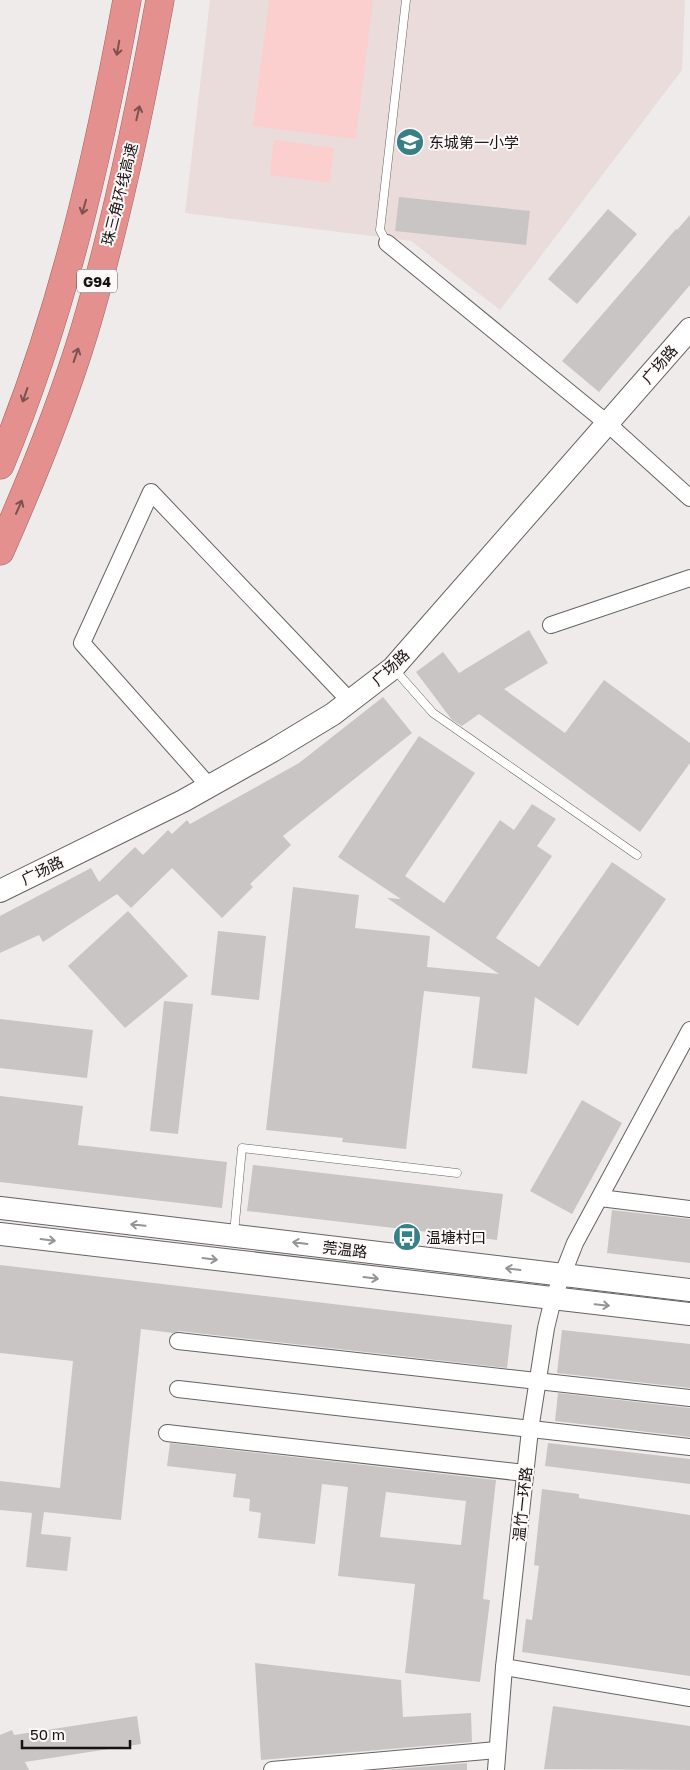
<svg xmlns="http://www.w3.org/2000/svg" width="690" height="1770" viewBox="0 0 690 1770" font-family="'Golos Text','Noto Sans SC',sans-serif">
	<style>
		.built { fill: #eadcdb }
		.green { fill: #facfcd }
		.building { fill: #cac5c5; fill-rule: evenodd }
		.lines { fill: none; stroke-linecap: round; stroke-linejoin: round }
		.lane-casing { stroke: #676362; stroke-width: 9 }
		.street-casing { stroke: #676362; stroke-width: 18 }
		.secondary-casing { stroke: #676362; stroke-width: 24 }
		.highway-casing { stroke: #9c6463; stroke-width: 29 }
		.lane { stroke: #fff; stroke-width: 8 }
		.street { stroke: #fff; stroke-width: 16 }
		.secondary { stroke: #fff; stroke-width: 22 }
		.highway { stroke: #e4908e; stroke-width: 28 }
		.oneway { stroke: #7c5250 }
		.oneway2 { stroke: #969595 }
		.labels { text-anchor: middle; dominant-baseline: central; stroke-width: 4; stroke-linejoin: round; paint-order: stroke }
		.shield { fill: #fef8f8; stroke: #5b5858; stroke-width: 1 }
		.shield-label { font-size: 14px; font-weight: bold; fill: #151313 }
		.poi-label { font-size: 15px; fill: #151313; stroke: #fef8f8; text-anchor: start }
		.street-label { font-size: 15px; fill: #151313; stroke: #fef8f8 }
	</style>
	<rect width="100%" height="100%" fill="#f0ebeb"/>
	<path class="built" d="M210,0H685L682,70L500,310L411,241L185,213Z"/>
	<g class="green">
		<path d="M269,0H373L356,139L253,126Z"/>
		<path d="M274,140L334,148L330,183L270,175Z"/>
	</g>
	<g class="building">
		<path d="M399,197L530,211L526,245L395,231Z"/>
		<path d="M608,209L637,234L577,304L548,279Z"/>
		<path d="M690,215V285L599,392L562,361L676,229L677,230Z"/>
		<path d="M529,630L548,663L504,689L565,733L604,680L690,743V763L640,832L479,714L462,726L452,720L416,672L443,652L459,673Z"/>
		<path d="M383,697L412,733L283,836L291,845L250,884L253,887L222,918L172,868L131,908L117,894L43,942L39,935L0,953V916L91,868L99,882L135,847L143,855L168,830L172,834L187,820L190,824L299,763Z"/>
		<path d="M419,736L475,773L405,876L444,903L500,820L514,830L532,804L556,819L537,846L552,856L496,938L539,967L612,862L666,899L578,1026L535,997L527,1074L472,1068L480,997L424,991L406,1149L342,1142L343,1138L266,1130L293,887L359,895L355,928L430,936L427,967L499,974L387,898L401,899L338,857Z"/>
		<path d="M128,911L188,976L125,1028L68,966Z"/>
		<path d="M218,931L266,936L259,1000L211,995Z"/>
		<path d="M164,1001L193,1004L178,1134L150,1131Z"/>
		<path d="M0,1019L93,1030L87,1078L0,1068Z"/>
		<path d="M0,1096L83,1106L78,1145L227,1162L222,1208L0,1182Z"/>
		<path d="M582,1100L622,1123L572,1214L530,1191Z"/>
		<path d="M253,1165L503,1194L497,1240L247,1211Z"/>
		<path d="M612,1210L690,1219V1263L607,1253Z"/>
		<path d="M0,1265L512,1325L507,1368L179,1331L173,1333L141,1329L121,1520L44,1512L41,1534L71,1537L67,1571L26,1567L32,1513L0,1510V1481L60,1488L73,1361L0,1353Z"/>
		<path d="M562,1330L690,1344V1388L557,1373Z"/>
		<path d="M558,1393L690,1408V1437L555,1421Z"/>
		<path d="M170,1443L496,1480L483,1599L490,1600L480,1682L405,1673L415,1584L338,1576L348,1487L322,1484L315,1544L258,1538L261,1513L249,1511L250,1499L233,1497L236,1474L167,1466ZM386,1492L466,1501L461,1545L380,1537Z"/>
		<path d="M548,1443L690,1459V1484L545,1466Z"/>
		<path d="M542,1489L579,1494V1498L690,1515V1676L522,1652L526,1619L532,1620L539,1566L534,1565Z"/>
		<path d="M255,1663L401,1680L403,1717L471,1713L472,1742L261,1760Z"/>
		<path d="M553,1706L690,1726V1770L544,1769Z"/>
		<path d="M137,1716L141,1744L25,1762L29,1770H0V1735L12,1730L14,1735Z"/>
		<path d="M467,1763V1770H385Z"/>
	</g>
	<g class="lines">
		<defs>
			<g id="lane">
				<path d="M387,243L380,230L406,0"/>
				<path d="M395,670L433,713L637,855"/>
				<path d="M234,1233L242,1148L457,1173"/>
			</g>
			<g id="street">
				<path d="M387,243L608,424L690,498"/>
				<path d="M551,625L690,578"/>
				<path d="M209,786L82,643L151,492L350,701"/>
				<path d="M600,1198L690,1209"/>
				<path d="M178,1341L690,1398"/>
				<path d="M178,1389L690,1447"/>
				<path d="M167,1433L525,1473"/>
				<path d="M504,1667L690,1698"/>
				<path d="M272,1770L497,1750"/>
				<path d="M496,1770L504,1667L530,1430L546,1328L553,1299L575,1243L690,1030"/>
			</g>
			<g id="secondary">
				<path d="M0,891L183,801L272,751L333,714L393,668L690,329"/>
				<path d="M0,1208L690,1290"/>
				<path d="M0,1234L690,1314"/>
			</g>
			<g id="highway">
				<path d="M0,465C62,316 98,158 127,0"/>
				<path d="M0,551C32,479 62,405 85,329C117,221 140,110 160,0"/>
			</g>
		</defs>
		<use href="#lane" class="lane-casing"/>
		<use href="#street" class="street-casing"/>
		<use href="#secondary" class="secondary-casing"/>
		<use href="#highway" class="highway-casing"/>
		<use href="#lane" class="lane"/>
		<use href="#street" class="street"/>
		<use href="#secondary" class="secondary"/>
		<use href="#highway" class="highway"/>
	</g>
	<defs><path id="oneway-shaft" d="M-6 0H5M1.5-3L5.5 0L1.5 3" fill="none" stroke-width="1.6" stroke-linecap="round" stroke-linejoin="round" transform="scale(1.25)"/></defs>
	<g class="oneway">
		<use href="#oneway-shaft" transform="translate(118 48) rotate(100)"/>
		<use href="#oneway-shaft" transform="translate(138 113) rotate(-77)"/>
		<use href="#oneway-shaft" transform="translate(84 207) rotate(106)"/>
		<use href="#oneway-shaft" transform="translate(76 355) rotate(-71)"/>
		<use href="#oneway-shaft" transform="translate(25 395) rotate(109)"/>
		<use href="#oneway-shaft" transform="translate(19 507) rotate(-66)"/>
	</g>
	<g class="oneway2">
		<use href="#oneway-shaft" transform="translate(138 1225) rotate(-174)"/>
		<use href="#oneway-shaft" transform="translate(48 1240) rotate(7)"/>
		<use href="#oneway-shaft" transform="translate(300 1243) rotate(-173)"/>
		<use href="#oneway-shaft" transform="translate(210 1259) rotate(7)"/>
		<use href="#oneway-shaft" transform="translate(513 1269) rotate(-173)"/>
		<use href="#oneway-shaft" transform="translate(371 1278) rotate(7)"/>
		<use href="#oneway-shaft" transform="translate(602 1305) rotate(6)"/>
	</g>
	<defs>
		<symbol id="school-disc" viewBox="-11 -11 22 22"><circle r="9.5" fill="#378085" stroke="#fef8f8"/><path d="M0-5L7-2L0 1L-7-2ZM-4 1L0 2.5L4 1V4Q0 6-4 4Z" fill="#fff"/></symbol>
		<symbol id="bus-disc" viewBox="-11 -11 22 22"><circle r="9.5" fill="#378085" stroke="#fef8f8"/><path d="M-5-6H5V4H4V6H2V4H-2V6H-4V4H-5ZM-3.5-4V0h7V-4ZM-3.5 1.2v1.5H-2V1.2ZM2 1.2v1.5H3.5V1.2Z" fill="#fff"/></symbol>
	</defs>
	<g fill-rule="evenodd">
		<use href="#school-disc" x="394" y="126" width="32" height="32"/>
		<use href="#bus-disc" x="391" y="1221" width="32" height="32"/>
	</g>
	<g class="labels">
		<rect class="shield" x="77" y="269.5" width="40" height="23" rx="4"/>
		<g class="shield-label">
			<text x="97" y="281">G94</text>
		</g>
		<g class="poi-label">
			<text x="429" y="142">东城第一小学</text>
			<text x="426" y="1237">温塘村口</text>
		</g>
		<g class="street-label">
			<text transform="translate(119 194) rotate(-76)">珠三角环线高速</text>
			<text transform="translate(659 364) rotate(-49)">广场路</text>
			<text transform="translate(390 667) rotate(-43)">广场路</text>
			<text transform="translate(42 870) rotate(-26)">广场路</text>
			<text transform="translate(345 1249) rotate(7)">莞温路</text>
			<text transform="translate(522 1504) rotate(-84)">温竹一环路</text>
		</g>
	</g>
	<path d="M22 1740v8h108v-8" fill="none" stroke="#151313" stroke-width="2.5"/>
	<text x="30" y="1740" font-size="15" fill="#151313" stroke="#fef8f8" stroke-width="4" paint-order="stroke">50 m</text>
</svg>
